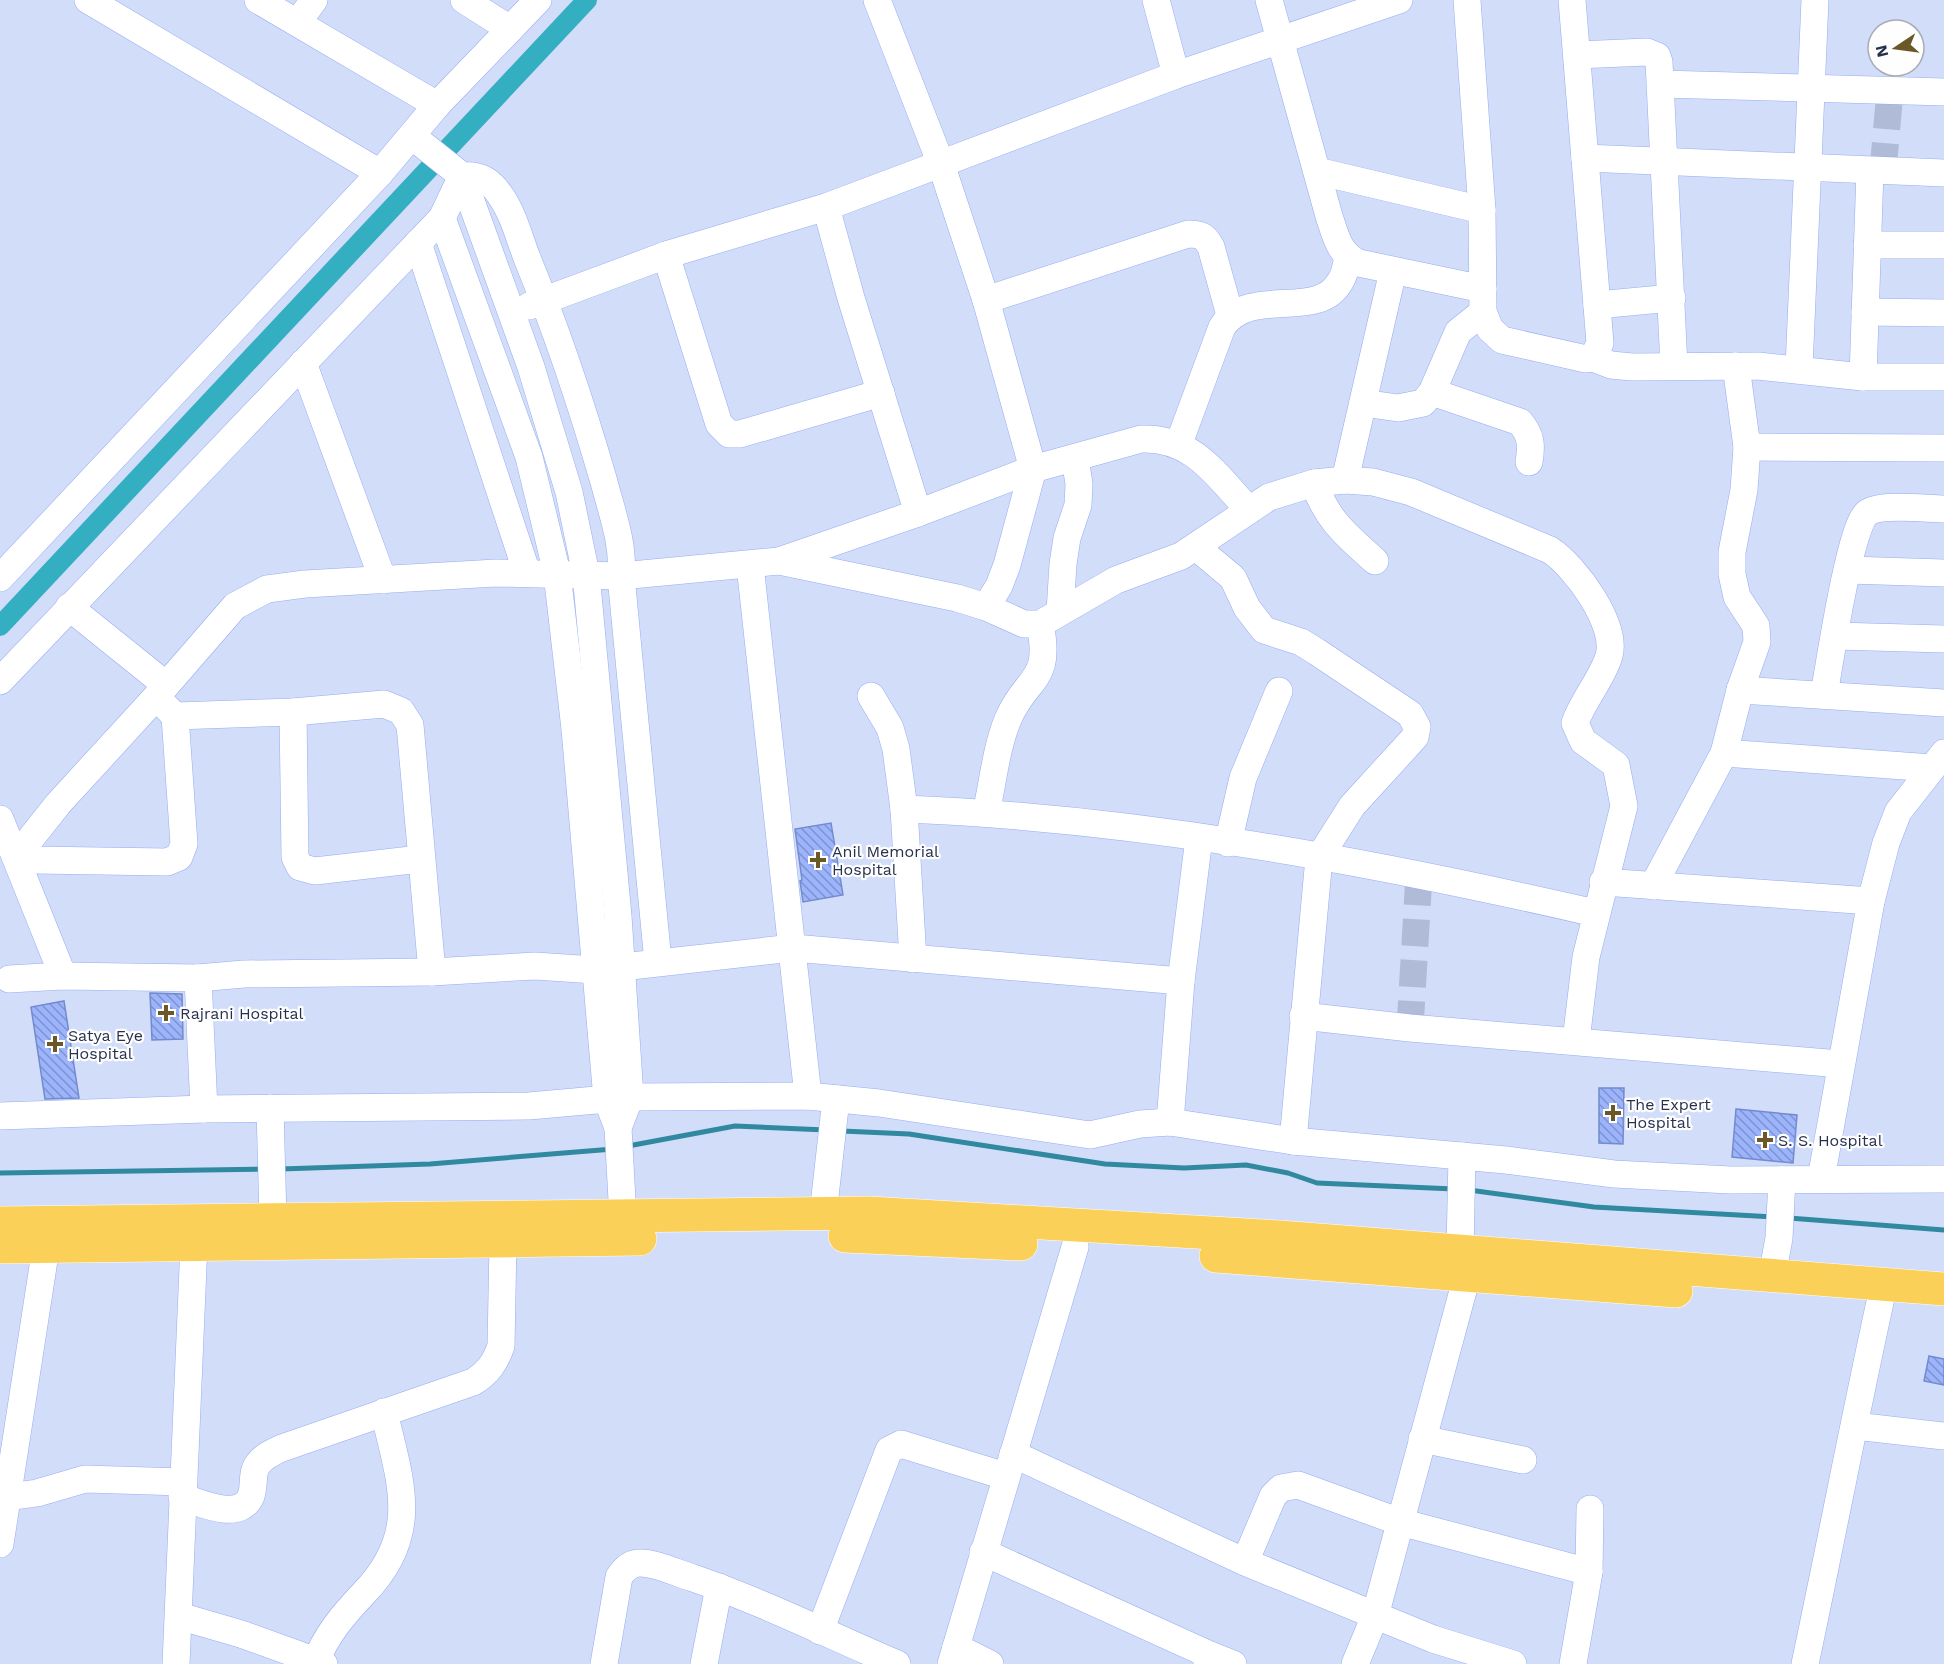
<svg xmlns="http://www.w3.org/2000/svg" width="1944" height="1664" viewBox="0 0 1944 1664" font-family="'Work Sans',sans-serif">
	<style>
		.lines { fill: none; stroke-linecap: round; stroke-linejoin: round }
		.stream { stroke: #30899e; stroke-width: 5 }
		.canal { stroke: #34afc1; stroke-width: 20 }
		.building { fill: url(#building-back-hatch); stroke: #738acd; stroke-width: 1.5 }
		.minor-tunnel { stroke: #b0bbd7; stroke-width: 27; stroke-dasharray: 27 14; stroke-linecap: butt }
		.minor-casing { stroke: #95adf3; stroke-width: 28 }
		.highway-casing { stroke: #fff; stroke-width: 34 }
		.minor { stroke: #fff; stroke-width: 27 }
		.highway { stroke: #fbd059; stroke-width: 33 }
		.poi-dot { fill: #6a5826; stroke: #fefefe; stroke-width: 2 }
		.labels { text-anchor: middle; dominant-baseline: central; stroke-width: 4.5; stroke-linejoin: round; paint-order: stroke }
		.poi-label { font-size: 16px; fill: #27314d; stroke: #fefefe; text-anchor: start }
	</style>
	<defs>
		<pattern id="building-back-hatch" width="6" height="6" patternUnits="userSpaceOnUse" patternTransform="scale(1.5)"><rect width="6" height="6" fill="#9bb4fc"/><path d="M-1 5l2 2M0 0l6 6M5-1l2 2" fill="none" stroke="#7e93ce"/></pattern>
	</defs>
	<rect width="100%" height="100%" fill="#d2ddfa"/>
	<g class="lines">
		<g class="stream">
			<path d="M842,1131L909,1134L1105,1164L1184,1168L1246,1165L1288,1173L1317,1183L1454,1189"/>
			<path d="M628,1146L735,1126L826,1130"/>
			<path d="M281,1169L430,1164L613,1149"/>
			<path d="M0,1173L265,1169"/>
			<path d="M1469,1190L1594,1207L1774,1217"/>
			<path d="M1789,1218L1944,1230"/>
		</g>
		<path class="canal" d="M0,626L587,0"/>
	</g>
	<g class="building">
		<path d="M831,823L843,895L803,902L800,881L802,880L795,829Z"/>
		<path d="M150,993L182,994L183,1039L152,1040Z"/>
		<path d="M64,1001L79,1098L45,1099L31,1007Z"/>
		<path d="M1599,1088H1624L1623,1144L1599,1143Z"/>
		<path d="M1736,1109L1797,1115L1793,1163L1732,1157Z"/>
		<path d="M1929,1356L1944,1359V1385L1924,1381Z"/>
	</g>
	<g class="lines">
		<g class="minor-tunnel">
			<path d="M1883,170L1890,91"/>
			<path d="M1410,1028L1419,875"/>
		</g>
		<defs>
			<g id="minor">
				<path d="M88,0L380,173"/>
				<path d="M258,0L437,105"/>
				<path d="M464,0L510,29"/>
				<path d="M877,0L941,164L986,300L1033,469L1007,565L999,586L986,607"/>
				<path d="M1156,0L1176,75"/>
				<path d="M1269,0L1329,216C1336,237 1339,254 1359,263L1483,289"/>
				<path d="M1467,0L1482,210L1483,312L1490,329L1502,340L1586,359L1593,358L1600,343L1572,0"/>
				<path d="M298,22L314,0"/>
				<path d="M1577,55L1647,52L1657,56L1659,62L1674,366"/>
				<path d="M1661,84L1944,92"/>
				<path d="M412,136L462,176L531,367L569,492L586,574L618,916L630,1097L618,1128"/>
				<path d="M1585,158L1944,173"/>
				<path d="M1317,171L1482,210"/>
				<path d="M826,207L851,298L918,513"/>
				<path d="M442,218L529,457L557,573L575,729L607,1099L618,1128L623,1218"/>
				<path d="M418,243L527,573"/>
				<path d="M1867,245H1944"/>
				<path d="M666,255L719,424L729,434H740L881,393"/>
				<path d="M986,300L1188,234C1201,234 1205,236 1211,247L1230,315"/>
				<path d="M1597,305L1672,298"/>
				<path d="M529,306L666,255L826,207L1176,75L1399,0"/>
				<path d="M1865,312L1944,313"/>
				<path d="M1593,358L1611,365L1632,367L1758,366L1863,377H1944"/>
				<path d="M303,363L383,580"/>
				<path d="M1799,368L1815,0"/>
				<path d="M1863,377L1870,171"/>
				<path d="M1432,392L1520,422C1531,435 1532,445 1529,462"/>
				<path d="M1363,403L1398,408L1423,403L1432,392L1458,332L1483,312"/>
				<path d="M1179,443L1222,327C1251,284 1319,323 1341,280C1345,274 1346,265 1348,258"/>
				<path d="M1747,447L1944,448"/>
				<path d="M1345,480L1393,271"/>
				<path d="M1314,483C1327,520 1346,535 1375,561"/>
				<path d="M1196,547L1233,578L1247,608L1264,630L1301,642L1317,652L1410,714L1417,727L1415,737L1352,806L1319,858L1293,1141"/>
				<path d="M779,561L957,598L986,607L1024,624H1040L1116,580L1181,556L1269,497L1314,483L1345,480L1373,482L1411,492L1550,550C1575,566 1618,625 1609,656C1602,679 1583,700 1575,723L1583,741L1616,765L1624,806L1586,957L1576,1041"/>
				<path d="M750,565L808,1096"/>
				<path d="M1848,570L1944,573"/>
				<path d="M0,578L380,173L437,105L538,0"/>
				<path d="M69,607L166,685"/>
				<path d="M1060,612L1063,564L1067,538L1078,505L1079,484L1075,458"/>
				<path d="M1835,636L1944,639"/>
				<path d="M0,681L442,218L462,176"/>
				<path d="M1740,690L1944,703"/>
				<path d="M1824,695C1829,667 1850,525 1867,513C1881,503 1926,509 1944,509"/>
				<path d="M871,696L890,728L896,749L904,809L913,959"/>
				<path d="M163,704L175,716L293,712L384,704L401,711L410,725L432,972"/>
				<path d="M293,712L295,857L300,867L315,871L420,859"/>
				<path d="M175,716L184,844L179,857L167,862L34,860L16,857L58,804L156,697L235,606L267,589L305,584L496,573L621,576C624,544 612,513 604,482C582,406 557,331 527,258C519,237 513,213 500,195C491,181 479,174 462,176"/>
				<path d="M1724,753L1932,768"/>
				<path d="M904,809C1137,818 1369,861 1595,913"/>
				<path d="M986,813C993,782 996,748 1008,719C1027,675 1052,683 1040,624"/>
				<path d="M0,819L63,976"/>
				<path d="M1228,843L1243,778L1279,691"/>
				<path d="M1603,882L1871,901"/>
				<path d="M1653,886L1724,753L1740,690L1757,642L1756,626L1737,597L1732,574V552L1744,490L1747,447L1736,366"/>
				<path d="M658,962L621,576L779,561L918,513L1033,469L1141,439C1193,437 1216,475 1249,510"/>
				<path d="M198,978L204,1109"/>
				<path d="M9,979L63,976L198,978L244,974L432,972L535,966L595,970L793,948L1181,981"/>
				<path d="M1303,1016L1410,1028L1840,1064"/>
				<path d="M270,1108L273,1219"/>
				<path d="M0,1116L204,1109L529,1106L630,1097L808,1096L879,1103L1090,1135L1140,1124L1170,1122L1293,1141L1506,1160L1614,1174L1730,1180L1944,1179"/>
				<path d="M1170,1122L1181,981L1199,838"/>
				<path d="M1821,1179L1871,901L1886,843L1898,812L1944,753"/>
				<path d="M823,1214L836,1099"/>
				<path d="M1772,1276L1779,1238L1782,1180"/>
				<path d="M1855,1426L1944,1436"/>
				<path d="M1422,1439L1523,1460"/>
				<path d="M1013,1454L1245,1562L1433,1639L1513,1664"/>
				<path d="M8,1497L37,1493L85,1479L183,1482"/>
				<path d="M182,1497C201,1503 240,1522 251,1496C255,1486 251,1473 258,1464C264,1456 273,1452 282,1448L473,1382C488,1373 495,1363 501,1346L503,1243"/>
				<path d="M0,1544L46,1247"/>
				<path d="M983,1552L1210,1655"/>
				<path d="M1245,1562L1273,1496L1281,1488L1298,1485L1400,1522L1589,1572"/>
				<path d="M179,1616L241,1634L324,1664"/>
				<path d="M820,1631L889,1450L901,1444L1005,1476"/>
				<path d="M956,1647L990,1664"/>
				<path d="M176,1664L194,1244"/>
				<path d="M315,1664C325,1636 344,1614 364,1593C421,1534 401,1484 384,1412"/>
				<path d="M604,1664L619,1577C624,1569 630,1563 640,1563C657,1563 676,1573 693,1578C763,1602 829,1635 897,1664"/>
				<path d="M704,1664L719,1587"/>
				<path d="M951,1664L1075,1247"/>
				<path d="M1207,1664L1210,1655L1233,1664"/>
				<path d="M1355,1664L1375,1616L1467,1276L1460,1251L1462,1156"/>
				<path d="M1573,1664L1589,1572L1590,1509"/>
				<path d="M1805,1664C1832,1537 1856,1410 1884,1284"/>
			</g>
			<g id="highway">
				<path d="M0,1223L869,1213L1280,1237L1944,1289"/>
				<path d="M845,1236L1021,1244"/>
				<path d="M0,1247L640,1239"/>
				<path d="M1216,1256L1676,1291"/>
			</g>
		</defs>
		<use href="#minor" class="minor-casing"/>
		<use href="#highway" class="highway-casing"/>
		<use href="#minor" class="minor"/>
		<use href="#highway" class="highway"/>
	</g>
	<g class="poi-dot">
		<path d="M815 851h6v6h6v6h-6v6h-6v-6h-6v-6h6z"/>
		<path d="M163 1004h6v6h6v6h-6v6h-6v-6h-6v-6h6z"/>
		<path d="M52 1035h6v6h6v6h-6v6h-6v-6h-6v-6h6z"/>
		<path d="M1610 1104h6v6h6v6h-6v6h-6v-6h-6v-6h6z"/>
		<path d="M1762 1131h6v6h6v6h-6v6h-6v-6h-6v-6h6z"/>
	</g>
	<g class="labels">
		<g class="poi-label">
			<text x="832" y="851">Anil Memorial<tspan x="832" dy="18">Hospital</tspan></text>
			<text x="180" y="1013">Rajrani Hospital</text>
			<text x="68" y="1035">Satya Eye<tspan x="68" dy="18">Hospital</tspan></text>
			<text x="1626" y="1104">The Expert<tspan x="1626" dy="18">Hospital</tspan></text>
			<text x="1778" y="1140">S. S. Hospital</text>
		</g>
	</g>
	<g transform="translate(1896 48) rotate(257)"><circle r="28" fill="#fefefe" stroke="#a8acb7" stroke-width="1.5"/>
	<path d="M0-4.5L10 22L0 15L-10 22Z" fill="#6a5826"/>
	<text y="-9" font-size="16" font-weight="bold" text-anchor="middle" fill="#27314d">N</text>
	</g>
</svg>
